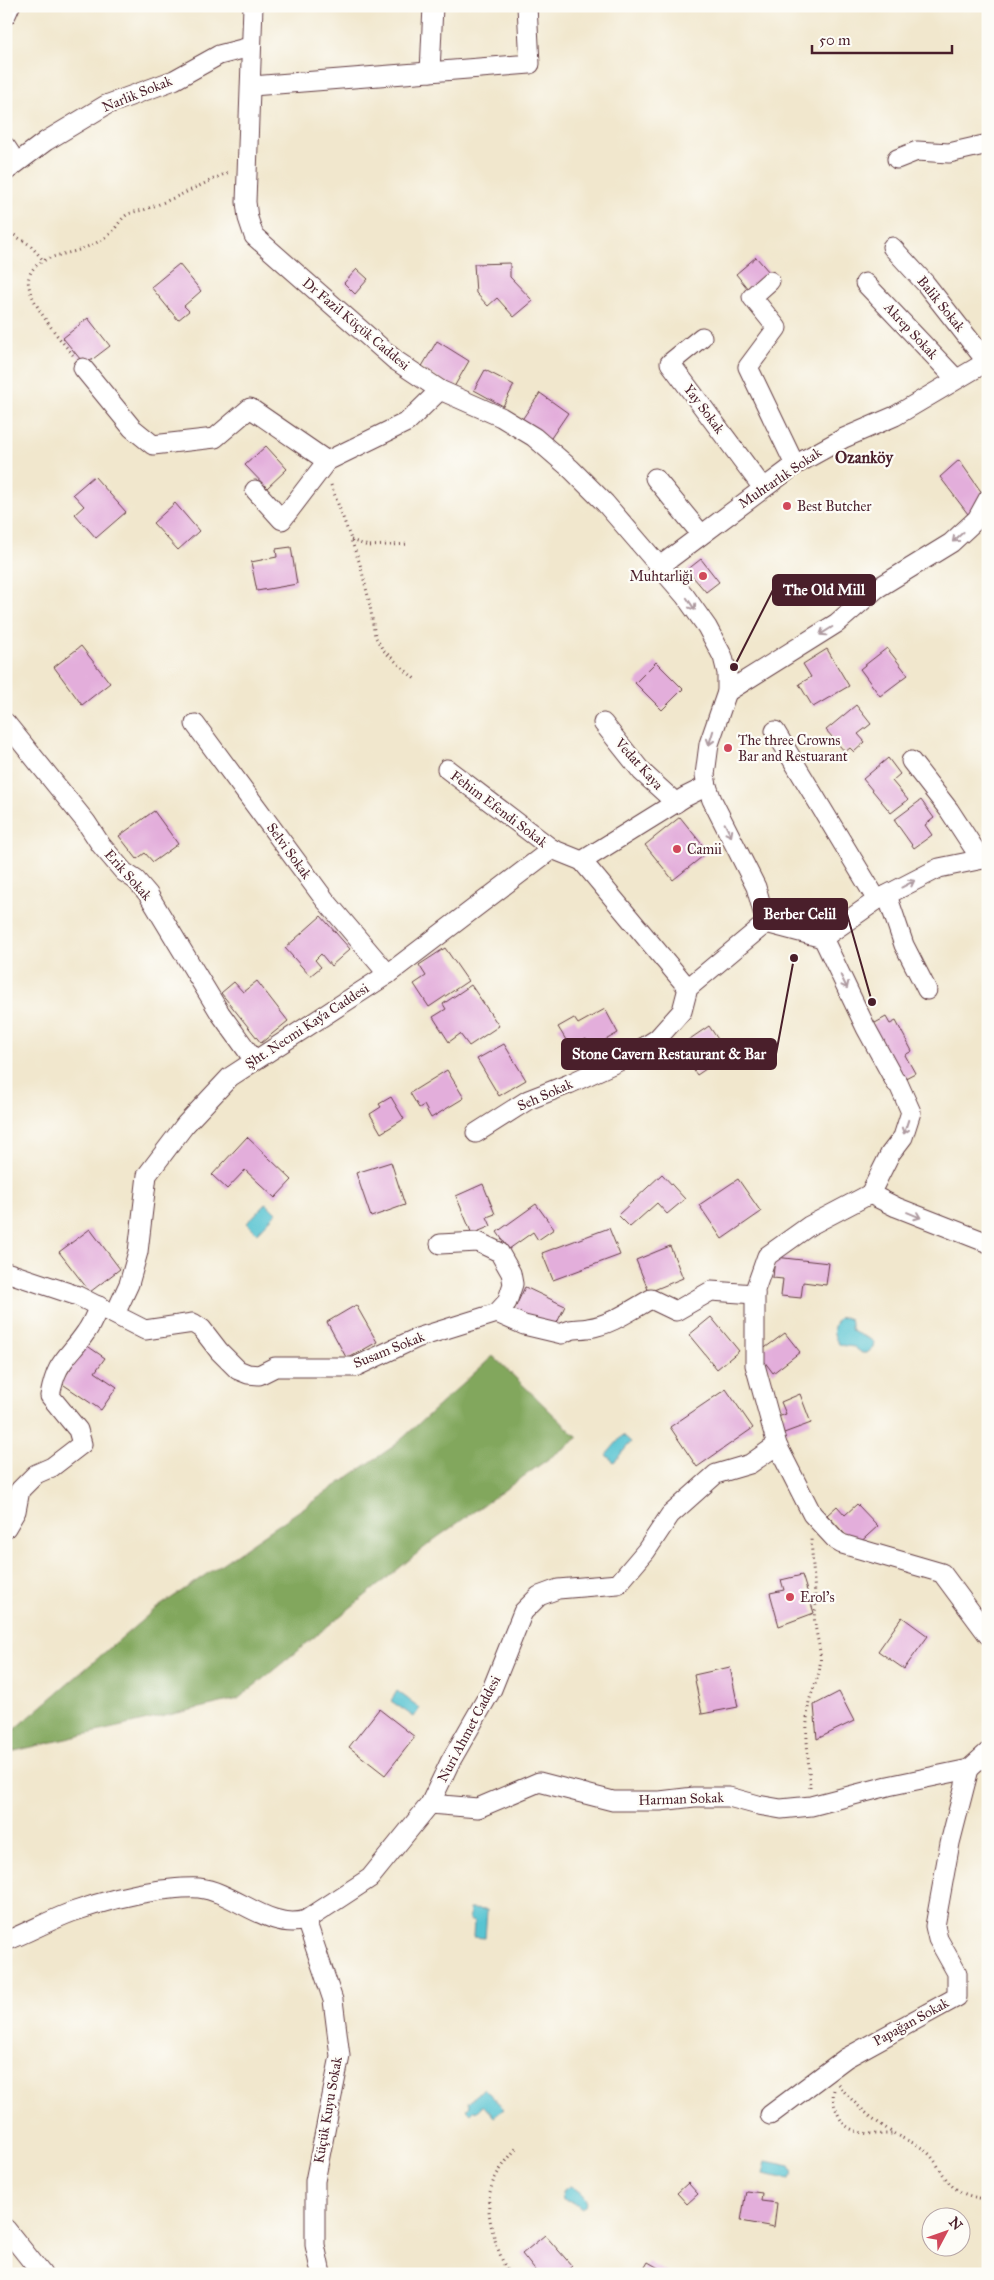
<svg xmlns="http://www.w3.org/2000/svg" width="994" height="2280" viewBox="0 0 994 2280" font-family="'IM FELL Great Primer',serif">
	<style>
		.forest { fill: #82a75d; stroke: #666344 }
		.water { fill: #59c4d2; stroke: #52727e }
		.building { fill: #e3aedb }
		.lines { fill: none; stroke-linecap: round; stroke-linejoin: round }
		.minor-casing { stroke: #633d43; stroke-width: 21 }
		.path { stroke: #633d43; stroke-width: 3; stroke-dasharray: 1 4; stroke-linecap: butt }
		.minor { stroke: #fff; stroke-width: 19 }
		.oneway { stroke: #ae9aa0 }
		.poi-dot { fill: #d1495b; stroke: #fdfcf7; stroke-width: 2 }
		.labels { text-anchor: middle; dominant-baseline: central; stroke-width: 4.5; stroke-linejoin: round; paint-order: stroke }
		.street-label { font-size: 14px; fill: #4a1f2b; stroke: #fdfcf7 }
		.poi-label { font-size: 14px; fill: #4a1f2b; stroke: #fdfcf7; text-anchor: start }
		.quarter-label { font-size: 16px; font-weight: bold; fill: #4a1f2b; stroke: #fdfcf7 }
		.leader { fill: none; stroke: #4a1f2b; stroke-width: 2 }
		.callout-dot { fill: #4a1f2b; stroke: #fdfcf7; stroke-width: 2 }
		.callout { fill: #4a1f2b; stroke: #4a1f2b; stroke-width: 2 }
		.callout-label { font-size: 15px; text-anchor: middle; font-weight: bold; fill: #fff }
	</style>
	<rect width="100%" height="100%" fill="#fdfcf7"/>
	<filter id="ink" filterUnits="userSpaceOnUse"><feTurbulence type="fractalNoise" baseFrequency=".02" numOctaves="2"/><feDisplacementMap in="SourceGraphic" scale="10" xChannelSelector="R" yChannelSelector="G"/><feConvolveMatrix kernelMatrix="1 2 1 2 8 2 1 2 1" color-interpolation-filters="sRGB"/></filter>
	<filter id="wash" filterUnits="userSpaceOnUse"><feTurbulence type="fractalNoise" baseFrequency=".0096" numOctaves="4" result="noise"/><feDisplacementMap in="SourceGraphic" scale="20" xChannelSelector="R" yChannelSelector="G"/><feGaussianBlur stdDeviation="1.12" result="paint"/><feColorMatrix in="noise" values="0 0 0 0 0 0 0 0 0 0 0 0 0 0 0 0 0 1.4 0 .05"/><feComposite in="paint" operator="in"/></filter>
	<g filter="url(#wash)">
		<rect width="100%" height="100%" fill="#f1e7cd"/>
		<path class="forest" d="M493,1356L578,1438L435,1539L238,1699L6,1753V1737L154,1610L394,1446Z"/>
		<g class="water">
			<path d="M266,1203L276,1213L257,1233L247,1223Z"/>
			<path d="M844,1317L850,1319C852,1323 850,1328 852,1331C854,1333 868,1337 874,1342L873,1348L867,1353H862L854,1347L840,1345C832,1336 831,1327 839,1318Z"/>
			<path d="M623,1435L631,1442L614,1462L606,1455Z"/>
			<path d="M397,1691L420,1708L414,1717L391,1701Z"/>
			<path d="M470,1909L487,1910L485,1938L473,1937L474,1922L469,1920Z"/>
			<path d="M484,2088L504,2109L494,2117L483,2105L476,2112L474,2110L471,2113L467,2109L470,2106L468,2103Z"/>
			<path d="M766,2161L790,2166C793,2171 794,2174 789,2179L763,2174Z"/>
			<path d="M570,2186C578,2190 585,2195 587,2203L582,2208L577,2204L563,2200L562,2191Z"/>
		</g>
		<g id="blocks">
			<g class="building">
				<path d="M756,257L769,272L748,289L736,274Z"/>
				<path d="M510,263V277L533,301L514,317L497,298L488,306L476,293L474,264Z"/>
				<path d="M179,264L201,291L184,306L189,311L178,320L151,287Z"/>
				<path d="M357,269L368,279L355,294L344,283Z"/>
				<path d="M88,318L110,346L85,365L63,338Z"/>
				<path d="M437,341L469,361L454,387L421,368Z"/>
				<path d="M485,370L514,385L503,406L474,390Z"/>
				<path d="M540,393L568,413L549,441L521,421Z"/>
				<path d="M266,446L287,469L267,488L245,465Z"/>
				<path d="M959,460L987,500L974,522L940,477Z"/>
				<path d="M94,476L126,512L96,538L75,514L84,506L73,494Z"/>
				<path d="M175,503L199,531L178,550L153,523Z"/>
				<path d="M291,547L297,584L257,591L251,562L277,557L276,549Z"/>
				<path d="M701,559L719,582L706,592L687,570Z"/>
				<path d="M81,646L110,683L82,705L54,667Z"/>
				<path d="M887,648L908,675L880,696L860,669Z"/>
				<path d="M827,649L849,686L813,707L799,684L811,677L803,664Z"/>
				<path d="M656,662L683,689L662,710L635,683Z"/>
				<path d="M856,705L871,724L858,734L865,742L854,752L850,748L845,752L826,730Z"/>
				<path d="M888,758L900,774L892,781L908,800L891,813L863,779Z"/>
				<path d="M921,800L934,818L925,825L932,835L914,848L894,820Z"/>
				<path d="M154,811L178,844L153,862L145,853L137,859L119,836Z"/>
				<path d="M680,817L708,852L673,880L645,845Z"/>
				<path d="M321,916L350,949L331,966L321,954L315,960L321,967L310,976L285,948Z"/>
				<path d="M445,948L468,981L429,1007L414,984L426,976L419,965Z"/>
				<path d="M257,981L288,1021L261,1043L221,993L234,982L243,992Z"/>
				<path d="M471,985L499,1026L469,1046L460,1034L449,1042L433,1017L446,1009L443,1004Z"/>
				<path d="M605,1009L618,1033L591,1048L586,1039L571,1048L558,1027L574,1018L578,1024Z"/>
				<path d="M886,1017L890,1024L896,1021L912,1051L905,1055L915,1073L896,1083L866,1028Z"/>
				<path d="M709,1026L728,1054L697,1075L678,1047Z"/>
				<path d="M504,1044L526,1080L499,1096L477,1059Z"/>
				<path d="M447,1070L464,1098L431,1118L424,1105L419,1108L410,1093Z"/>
				<path d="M391,1097L404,1119L381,1133L370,1114L381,1107L379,1104Z"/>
				<path d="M247,1137L292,1180L275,1198L245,1170L227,1189L212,1175Z"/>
				<path d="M391,1162L405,1205L371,1217L356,1173Z"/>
				<path d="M662,1174L685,1199L667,1214L657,1203L630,1227L618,1215Z"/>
				<path d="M738,1179L761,1212L722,1239L699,1205Z"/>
				<path d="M483,1184L495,1214L487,1217L491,1226L472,1234L456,1196Z"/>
				<path d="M536,1204L554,1229L538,1240L533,1232L509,1249L497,1232Z"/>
				<path d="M609,1228L620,1255L553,1280L542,1253Z"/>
				<path d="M90,1229L120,1269L90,1292L59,1252Z"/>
				<path d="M670,1246L683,1278L649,1292L636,1260Z"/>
				<path d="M775,1257L829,1263L826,1285L803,1282L801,1298L781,1296L783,1279L773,1278Z"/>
				<path d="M525,1287L565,1306L553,1331L513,1312Z"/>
				<path d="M356,1305L377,1342L347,1359L327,1322Z"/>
				<path d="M711,1317L739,1351L717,1369L689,1335Z"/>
				<path d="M785,1333L800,1352L773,1373L758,1353Z"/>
				<path d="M86,1345L105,1358L95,1372L117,1387L101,1410L61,1383Z"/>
				<path d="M726,1389L753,1428L697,1467L670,1427Z"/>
				<path d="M800,1394L811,1423L784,1433L778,1417L786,1414L781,1402Z"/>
				<path d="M857,1504L878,1526L856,1546L827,1515L837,1506L845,1515Z"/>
				<path d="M802,1575L814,1613L779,1626L770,1593L784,1590L781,1580Z"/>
				<path d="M902,1617L928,1636L904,1669L878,1651Z"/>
				<path d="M730,1667L738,1707L702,1714L694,1675Z"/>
				<path d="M839,1692L854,1721L817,1739L814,1705Z"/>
				<path d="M379,1709L415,1737L385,1775L349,1747Z"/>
				<path d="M688,2183L698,2194L687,2204L677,2193Z"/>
				<path d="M746,2191L762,2193L761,2201L777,2203L774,2227L741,2221Z"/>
				<path d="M545,2235L572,2266L563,2274H538L522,2254Z"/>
				<path d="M648,2262L669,2274H641Z"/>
			</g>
		</g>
	</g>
	<g filter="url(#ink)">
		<use href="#blocks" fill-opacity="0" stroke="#633d43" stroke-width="1"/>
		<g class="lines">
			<defs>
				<g id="minor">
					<path d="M253,6L246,202L248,218L254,236L395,360L440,390L501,417L534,437L571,469L605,503L685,596L707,627L723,657L727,673V692L709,744L705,775L707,786L712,800L756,887L766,923L823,938"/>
					<path d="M6,15L10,6"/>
					<path d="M430,72L433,6"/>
					<path d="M252,86L530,64L527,6"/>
					<path d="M6,147L16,162"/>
					<path d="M897,159L917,151L949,153L988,144"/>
					<path d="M6,171L46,141L106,105L174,80L219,55L250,47"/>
					<path d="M892,247L925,283L987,362"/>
					<path d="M770,281L752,297L777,328L748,367L795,465"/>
					<path d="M865,283L956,379"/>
					<path d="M702,337L670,363L763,488"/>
					<path d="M83,368L132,428L153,445L215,438L250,408L327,461"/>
					<path d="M655,478L701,534"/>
					<path d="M255,490L282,520L327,461L407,422L440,390"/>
					<path d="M660,566L795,465L844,438L895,416L988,361"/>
					<path d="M727,692L837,623L876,589L951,543L977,519L988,499"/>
					<path d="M6,723L86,822L101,845L124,872L136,880L148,894L220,1013L254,1060"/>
					<path d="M603,723L642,772L676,803"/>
					<path d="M195,724L325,900L388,974"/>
					<path d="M775,731L877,900"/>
					<path d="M911,761L949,810L981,859"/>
					<path d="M447,769L552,849"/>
					<path d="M582,861L688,988"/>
					<path d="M887,895L904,945L927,990"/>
					<path d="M823,938L866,1028L896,1083H898L911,1112L903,1137L890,1154L870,1194"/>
					<path d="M823,938L877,900L939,868L988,858"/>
					<path d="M476,1133L528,1100L569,1084L628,1057L657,1039L682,1011L688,988L766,923"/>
					<path d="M870,1194L809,1226L767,1256L755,1290V1365L777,1445L812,1514L837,1541L842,1544L942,1573L988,1635"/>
					<path d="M870,1194L896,1207L988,1243"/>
					<path d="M6,1272L78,1296L145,1330L193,1323L202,1329L219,1351L238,1370L248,1374L259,1375L275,1367H355L417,1338L497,1313L507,1302L513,1284L511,1273L499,1252L478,1242L440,1244"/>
					<path d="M497,1313L524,1325L562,1334C573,1327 576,1330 588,1328C611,1325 631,1310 651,1299L676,1311L711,1291L755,1294"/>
					<path d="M115,1314L129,1284L138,1252L147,1175L185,1125L230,1077L388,974L552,849L582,861L685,797L707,786"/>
					<path d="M6,1528L16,1511L20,1490L36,1474L52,1467L82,1444L78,1430L50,1396C57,1359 67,1360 86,1332C92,1324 95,1315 99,1306"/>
					<path d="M430,1804L478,1808L539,1782L613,1801H660L694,1797H729L758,1805L781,1809L811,1806L888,1786L969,1769L988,1752"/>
					<path d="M306,1920L333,2000L340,2056L315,2181V2245L321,2274"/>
					<path d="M6,1941C29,1932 50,1920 72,1912C101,1902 131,1894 161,1890C173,1889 187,1887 199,1888C235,1892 269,1931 306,1920L370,1878L430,1804L450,1762L492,1689L523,1612L539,1596L558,1589L618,1584L646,1551L670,1515L716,1474L750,1464L777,1445"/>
					<path d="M770,2115L846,2058L957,1997V1973L938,1939L935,1926L950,1843L969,1769"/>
					<path d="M6,2229L42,2274"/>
				</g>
			</defs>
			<use href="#minor" class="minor-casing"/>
			<g class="path">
				<path d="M6,230L30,245L43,260"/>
				<path d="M73,355C61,341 23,295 29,277C36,254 68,256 87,247C96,243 106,239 113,231C118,225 123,215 131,213C136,211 141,211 146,209C175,199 202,184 229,172"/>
				<path d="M331,485L360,564L369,600L375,636L383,650L416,680"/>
				<path d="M351,540L368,546L409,544"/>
				<path d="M810,1788C809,1760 804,1730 809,1702C812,1690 819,1678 820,1665C823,1648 810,1621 816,1608L811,1539"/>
				<path d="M838,2084C853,2103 873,2120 893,2133C904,2140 917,2143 927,2152C935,2159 939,2169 945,2177C954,2192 971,2198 988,2199"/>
				<path d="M834,2090C832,2098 834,2106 838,2114C847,2137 873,2134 894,2134"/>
				<path d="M508,2274C496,2245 479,2206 496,2176C502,2166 510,2156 517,2147"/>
			</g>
			<use href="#minor" class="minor"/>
		</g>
		<defs><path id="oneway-shaft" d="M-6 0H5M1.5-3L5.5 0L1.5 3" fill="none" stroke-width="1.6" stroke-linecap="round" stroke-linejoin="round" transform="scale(1.25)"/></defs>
		<g class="oneway">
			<use href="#oneway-shaft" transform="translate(958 537) rotate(138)"/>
			<use href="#oneway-shaft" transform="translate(691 604) rotate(56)"/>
			<use href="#oneway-shaft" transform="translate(826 631) rotate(148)"/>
			<use href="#oneway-shaft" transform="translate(711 738) rotate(107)"/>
			<use href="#oneway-shaft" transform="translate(728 830) rotate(63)"/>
			<use href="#oneway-shaft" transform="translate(908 884) rotate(-28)"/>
			<use href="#oneway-shaft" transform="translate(844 982) rotate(64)"/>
			<use href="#oneway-shaft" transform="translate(906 1127) rotate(108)"/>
			<use href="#oneway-shaft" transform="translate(914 1215) rotate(22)"/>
		</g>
	</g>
	<g class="poi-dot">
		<circle cx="787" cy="506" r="5"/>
		<circle cx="703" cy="576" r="5"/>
		<circle cx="728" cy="748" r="5"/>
		<circle cx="677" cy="849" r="5"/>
		<circle cx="790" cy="1597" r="5"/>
	</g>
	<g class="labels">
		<g class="street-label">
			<text transform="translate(137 94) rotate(-22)">Narlik Sokak</text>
			<text transform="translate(941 304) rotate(51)">Balik Sokak</text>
			<text transform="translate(356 324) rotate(40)">Dr Fazil Kϋçϋk Caddesi</text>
			<text transform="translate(911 331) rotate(47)">Akrep Sokak</text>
			<text transform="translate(704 409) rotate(53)">Yay Sokak</text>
			<text transform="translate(780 478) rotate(-34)">Muhtarlık Sokak</text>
			<text transform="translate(639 764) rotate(48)">Vedat Kaya</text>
			<text transform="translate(499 809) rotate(37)">Fehim Efendi Sokak</text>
			<text transform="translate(289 851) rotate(54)">Selvi Sokak</text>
			<text transform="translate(128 875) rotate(48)">Erik Sokak</text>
			<text transform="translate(307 1026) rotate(-33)">Şht. Necmi Kaýa Caddesi</text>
			<text transform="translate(545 1095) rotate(-24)">Seh Sokak</text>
			<text transform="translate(389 1350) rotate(-22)">Susam Sokak</text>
			<text transform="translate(469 1729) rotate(-62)">Nuri Ahmet Caddesi</text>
			<text transform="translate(681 1799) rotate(-2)">Harman Sokak</text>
			<text transform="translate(911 2022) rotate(-29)">Papağan Sokak</text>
			<text transform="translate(328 2110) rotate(-80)">Küçük Kuyu Sokak</text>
		</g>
		<g class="poi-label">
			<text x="797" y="506">Best Butcher</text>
			<text x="693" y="576" text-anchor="end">Muhtarliği</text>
			<text x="738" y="740">The three Crowns<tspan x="738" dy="16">Bar and Restuarant</tspan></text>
			<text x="687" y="849">Camii</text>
			<text x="800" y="1597">Erol's</text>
		</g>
		<g class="quarter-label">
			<text x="864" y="457">Ozanköy</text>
		</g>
	</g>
	<path class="leader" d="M734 667L773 590M872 1002L847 914M794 958L776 1054"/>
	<g class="callout-dot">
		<circle cx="734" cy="667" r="5"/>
		<circle cx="872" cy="1002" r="5"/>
		<circle cx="794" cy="958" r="5"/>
	</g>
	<g class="callout">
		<rect x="773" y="575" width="102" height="30" rx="5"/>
		<rect x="754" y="899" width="93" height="30" rx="5"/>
		<rect x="562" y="1039" width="214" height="30" rx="5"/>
	</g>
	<g class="callout-label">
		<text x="824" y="595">The Old Mill</text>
		<text x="800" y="919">Berber Celil</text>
		<text x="669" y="1059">Stone Cavern Restaurant &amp; Bar</text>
	</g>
	<rect width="994" height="2280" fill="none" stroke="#fdfcf7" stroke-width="25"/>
	<g transform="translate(946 2232) rotate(49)"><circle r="24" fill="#fdfcf7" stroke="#b5a4a5"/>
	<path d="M0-4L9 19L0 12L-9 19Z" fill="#d1495b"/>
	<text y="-8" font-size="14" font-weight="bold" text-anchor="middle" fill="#4a1f2b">N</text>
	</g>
	<path d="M812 45v8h140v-8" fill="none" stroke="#4a1f2b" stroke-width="2.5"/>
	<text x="819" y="45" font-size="15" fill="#4a1f2b" stroke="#fdfcf7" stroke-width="4" paint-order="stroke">50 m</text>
</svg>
